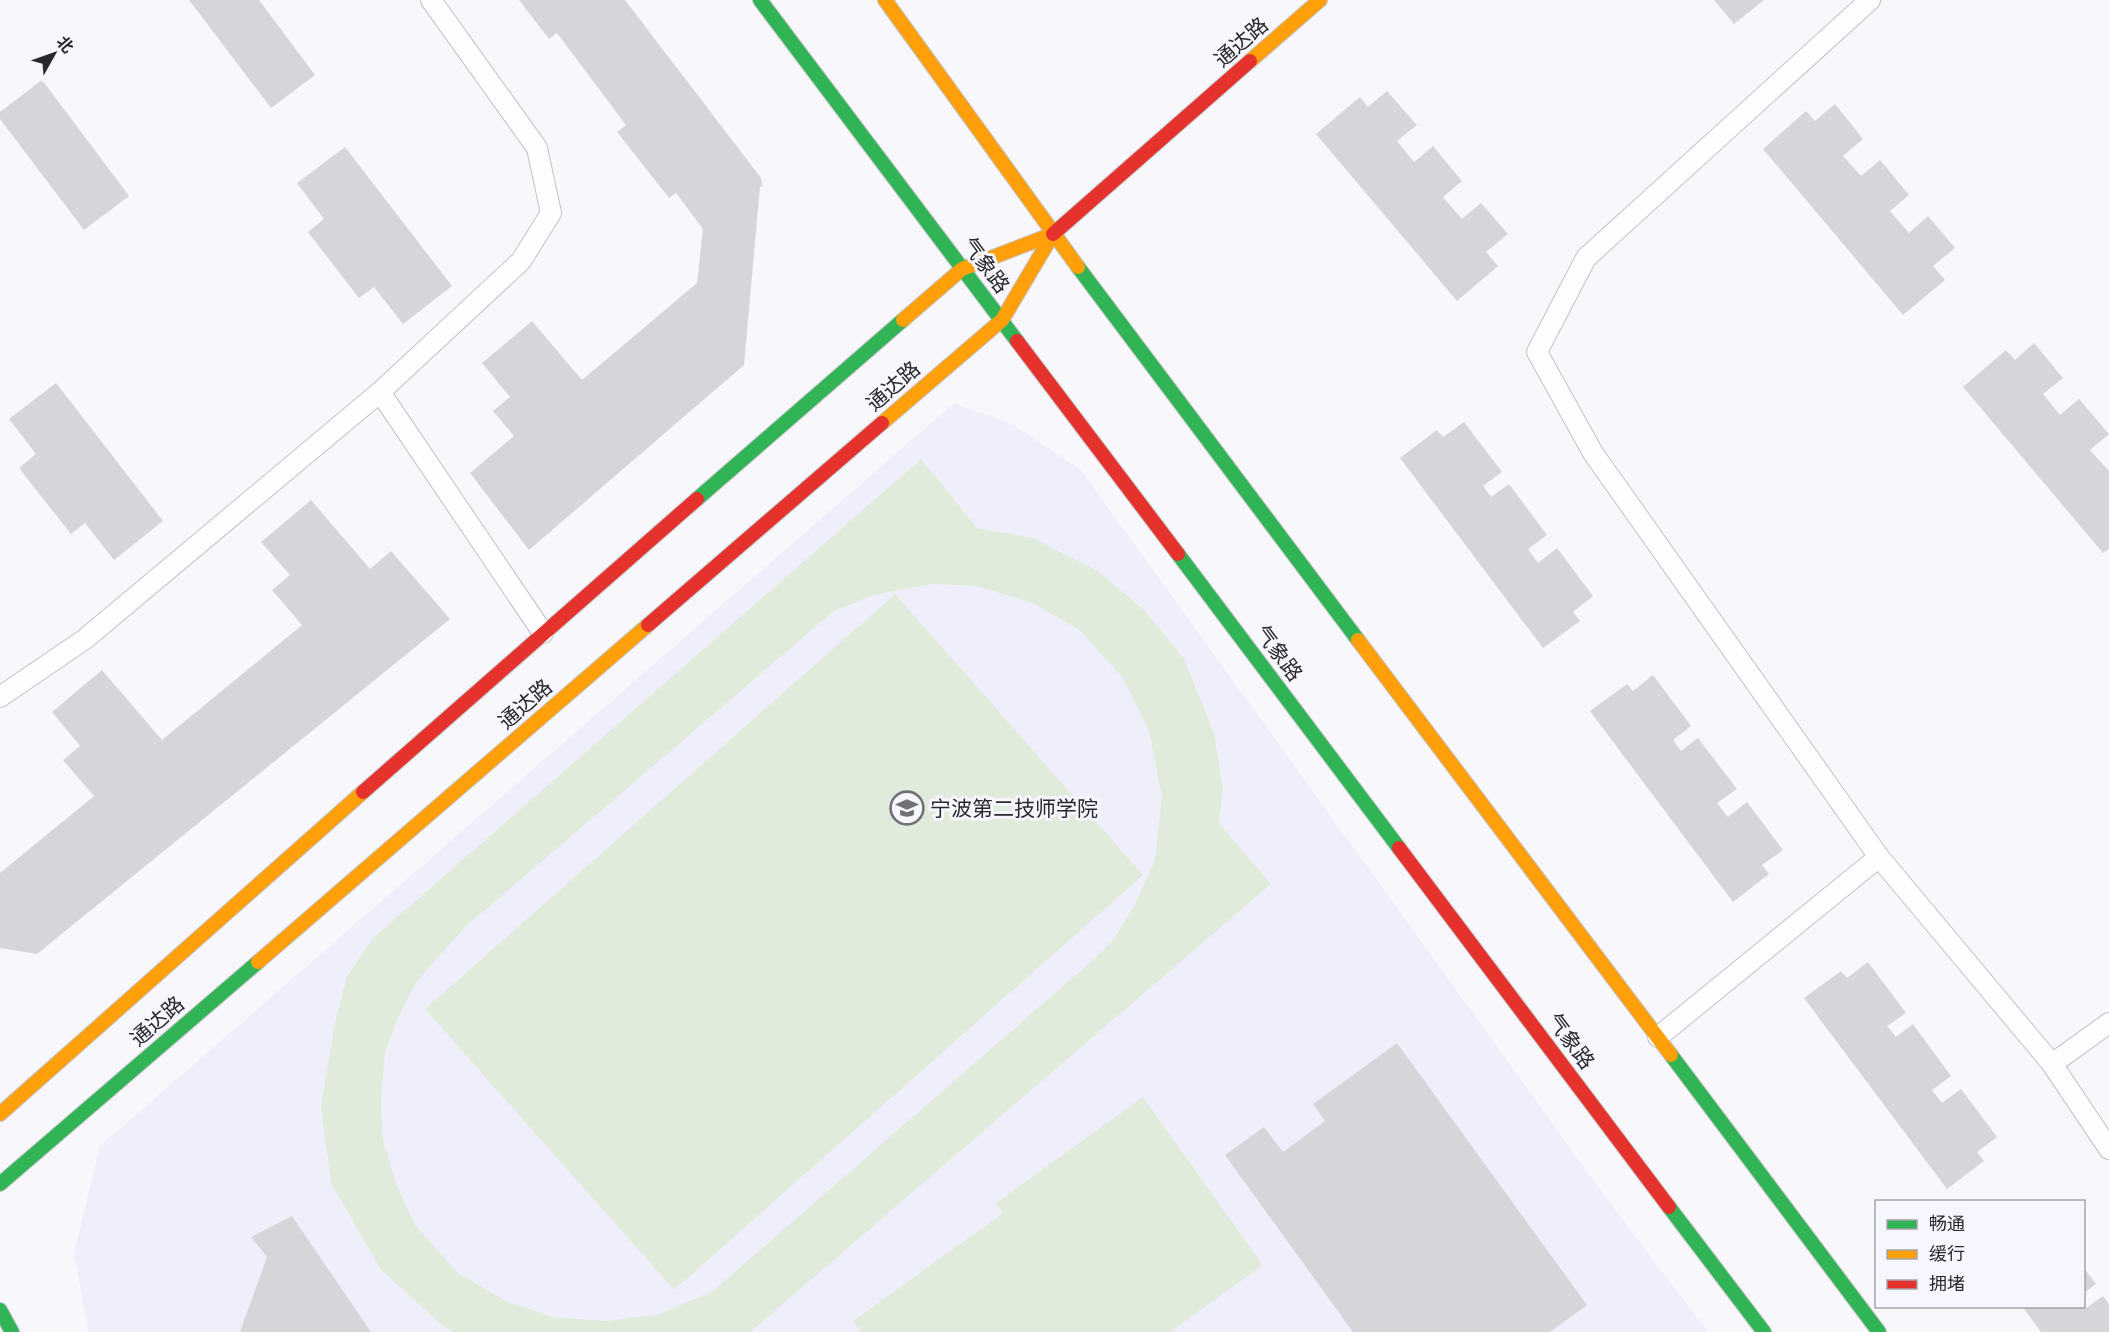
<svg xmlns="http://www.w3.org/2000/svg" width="2109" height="1332" viewBox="0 0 2109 1332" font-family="'Work Sans','Noto Sans SC',sans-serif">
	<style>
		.built { fill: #efeffc }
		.green { fill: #e1ebdc; fill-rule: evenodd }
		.building { fill: #d6d6da }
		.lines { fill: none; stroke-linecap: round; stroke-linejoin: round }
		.lane-casing { stroke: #c2c2c6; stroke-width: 22 }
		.fast-casing { stroke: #c2c2c6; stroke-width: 16 }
		.slow-casing { stroke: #c2c2c6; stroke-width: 16 }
		.jam-casing { stroke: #c2c2c6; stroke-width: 16 }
		.lane { stroke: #fefeff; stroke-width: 20 }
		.fast { stroke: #30b455; stroke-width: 14 }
		.slow { stroke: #ff9f0a; stroke-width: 14 }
		.jam { stroke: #e5322d; stroke-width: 14 }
		.labels { text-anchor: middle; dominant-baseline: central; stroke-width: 6; stroke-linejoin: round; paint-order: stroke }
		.street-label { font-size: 21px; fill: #29292d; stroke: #f6f6fe }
		.poi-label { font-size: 21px; fill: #29292d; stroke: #f6f6fe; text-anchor: start }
	</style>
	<rect width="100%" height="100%" fill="#f8f8fc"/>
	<path class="built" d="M954,403L1014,425L1081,470L1602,1192L1708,1332H88L74,1253L100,1146Z"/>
	<g class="green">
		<path d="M921,459L977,528L1033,538L1098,571L1144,610L1184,659L1214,733L1223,789L1219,823L1271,884L750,1332H454L441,1324L381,1270L331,1183L321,1106L336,1017L347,977L372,939ZM931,584L976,586L1033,603L1079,630L1123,678L1149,731L1162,797L1155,860L1134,906L1114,939L1094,959L713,1291L657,1315L606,1321L552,1317L506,1301L458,1273L415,1225L397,1186L383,1141L381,1103L385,1052L399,1016L417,981L465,927L834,611L874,595Z"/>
		<path d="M895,594L1143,875L674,1290L425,1009Z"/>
		<path d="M1143,1097L1263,1265L1170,1332H861L853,1321L1003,1213L996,1203Z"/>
	</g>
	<g class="building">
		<path d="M189,0H259L315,75L271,108Z"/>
		<path d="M519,0H625L761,178L762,186L760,187L744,365L529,550L470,473L514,436L493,411L510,397L482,363L532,321L582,380L697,283L703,229L676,193L669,198L617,132L626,125L557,33L549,39Z"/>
		<path d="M1714,0H1764L1734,24Z"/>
		<path d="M42,80L129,196L84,230L0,119V112Z"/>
		<path d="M1387,91L1417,125L1397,141L1414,162L1433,146L1462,181L1443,197L1462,219L1481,203L1508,234L1486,252L1498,266L1457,301L1316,134L1360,97L1368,107Z"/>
		<path d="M1835,104L1863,139L1843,156L1861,176L1880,160L1909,195L1890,211L1909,233L1928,216L1955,248L1933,266L1945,280L1903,315L1763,149L1806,111L1815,121Z"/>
		<path d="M345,147L452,286L403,324L374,287L359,298L308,232L324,219L297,183Z"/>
		<path d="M2034,343L2063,378L2043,394L2060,415L2079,399L2109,434L2090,450L2109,471V549L2103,553L1963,387L2006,350L2015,360Z"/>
		<path d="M56,383L163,521L114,560L85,523L71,534L19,468L36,454L9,419Z"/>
		<path d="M1464,422L1502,472L1483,486L1491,497L1509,484L1547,535L1528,549L1538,563L1557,548L1593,596L1573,612L1580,621L1543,648L1400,458L1437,430L1443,437Z"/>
		<path d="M311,500L370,569L391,551L450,619L37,954L0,948V873L94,796L63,760L80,746L52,712L102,670L162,740L302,625L272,590L290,575L261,542Z"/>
		<path d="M1653,675L1691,726L1673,740L1681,751L1698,738L1737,789L1717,803L1728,817L1747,802L1783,850L1762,865L1769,874L1733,902L1590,711L1627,684L1633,691Z"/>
		<path d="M1868,962L1906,1013L1887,1026L1896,1037L1913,1024L1951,1076L1932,1090L1942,1103L1961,1089L1997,1137L1977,1152L1984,1161L1947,1189L1804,998L1841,971L1847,978Z"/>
		<path d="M1397,1043L1587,1305L1550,1332H1353L1225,1155L1264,1127L1283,1152L1325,1121L1313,1104Z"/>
		<path d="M292,1216L371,1332H240L267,1257L251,1237Z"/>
		<path d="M2084,1268L2096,1284L2084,1293Z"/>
		<path d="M2103,1296L2109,1304V1332H2041L2022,1306H2083L2085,1309Z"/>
	</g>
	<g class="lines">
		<defs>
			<g id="lane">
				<path d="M431,0L537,148L551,213L521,261L380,392L543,633"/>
				<path d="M1870,0L1586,258L1537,352L1593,453L1879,857"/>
				<path d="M0,697L85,639L380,392"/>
				<path d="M1658,1037L1879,857L2052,1064L2109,1149"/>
				<path d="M2052,1064L2109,1023"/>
			</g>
			<g id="fast">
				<path d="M760,0L1017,341"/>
				<path d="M1078,267L1358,640"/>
				<path d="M697,499L903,320"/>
				<path d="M1178,554L1399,848"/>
				<path d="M1671,1055L1879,1332"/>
				<path d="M0,1184L258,962"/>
				<path d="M1669,1207L1764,1332"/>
				<path d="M0,1310L12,1332"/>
			</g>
			<g id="slow">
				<path d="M885,0L1078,267"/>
				<path d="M1250,61L1320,0"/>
				<path d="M882,423L1002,320L1053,234L962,269L903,320"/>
				<path d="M1358,640L1671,1055"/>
				<path d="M258,962L648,625"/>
				<path d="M0,1114L363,792"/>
			</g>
			<g id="jam">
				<path d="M1053,234L1250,61"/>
				<path d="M1017,341L1178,554"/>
				<path d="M648,625L882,423"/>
				<path d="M363,792L697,499"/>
				<path d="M1399,848L1669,1207"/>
			</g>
		</defs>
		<use href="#lane" class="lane-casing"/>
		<use href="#fast" class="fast-casing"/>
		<use href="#slow" class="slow-casing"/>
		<use href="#jam" class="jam-casing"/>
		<use href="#lane" class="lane"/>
		<use href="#fast" class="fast"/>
		<use href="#slow" class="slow"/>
		<use href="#jam" class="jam"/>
	</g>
	<defs>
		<symbol id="school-ring" viewBox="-11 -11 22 22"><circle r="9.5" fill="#f6f6fe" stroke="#717175" stroke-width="1.5"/><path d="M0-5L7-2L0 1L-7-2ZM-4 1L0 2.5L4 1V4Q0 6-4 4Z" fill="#717175"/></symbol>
	</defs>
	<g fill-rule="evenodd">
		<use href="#school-ring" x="888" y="789" width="38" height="38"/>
	</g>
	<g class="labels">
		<g class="street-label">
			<text transform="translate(1241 42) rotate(-41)">通达路</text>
			<text transform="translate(986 265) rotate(53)">气象路</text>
			<text transform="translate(893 386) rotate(-41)">通达路</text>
			<text transform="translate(1279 653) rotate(53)">气象路</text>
			<text transform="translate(525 704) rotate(-41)">通达路</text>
			<text transform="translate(157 1021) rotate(-41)">通达路</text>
			<text transform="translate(1571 1041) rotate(53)">气象路</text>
		</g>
		<g class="poi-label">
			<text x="930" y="808">宁波第二技师学院</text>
		</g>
	</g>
	<rect x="1875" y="1200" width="210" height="108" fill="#f6f6fe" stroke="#a4a4aa" stroke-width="1.5"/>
	<rect x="1887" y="1220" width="30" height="9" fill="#30b455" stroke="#a4a4aa" stroke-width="1.5"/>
	<text x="1929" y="1230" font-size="18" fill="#29292d">畅通</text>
	<rect x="1887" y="1250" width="30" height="9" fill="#ff9f0a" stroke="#a4a4aa" stroke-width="1.5"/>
	<text x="1929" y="1260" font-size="18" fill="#29292d">缓行</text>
	<rect x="1887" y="1280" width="30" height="9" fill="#e5322d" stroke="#a4a4aa" stroke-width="1.5"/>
	<text x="1929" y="1290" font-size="18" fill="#29292d">拥堵</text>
	<g transform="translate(54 54) rotate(50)" stroke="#f6f6fe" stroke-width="4.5" paint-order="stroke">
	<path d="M0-4.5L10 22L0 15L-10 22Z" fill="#29292d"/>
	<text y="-9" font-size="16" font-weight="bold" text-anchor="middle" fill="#29292d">北</text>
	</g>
</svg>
